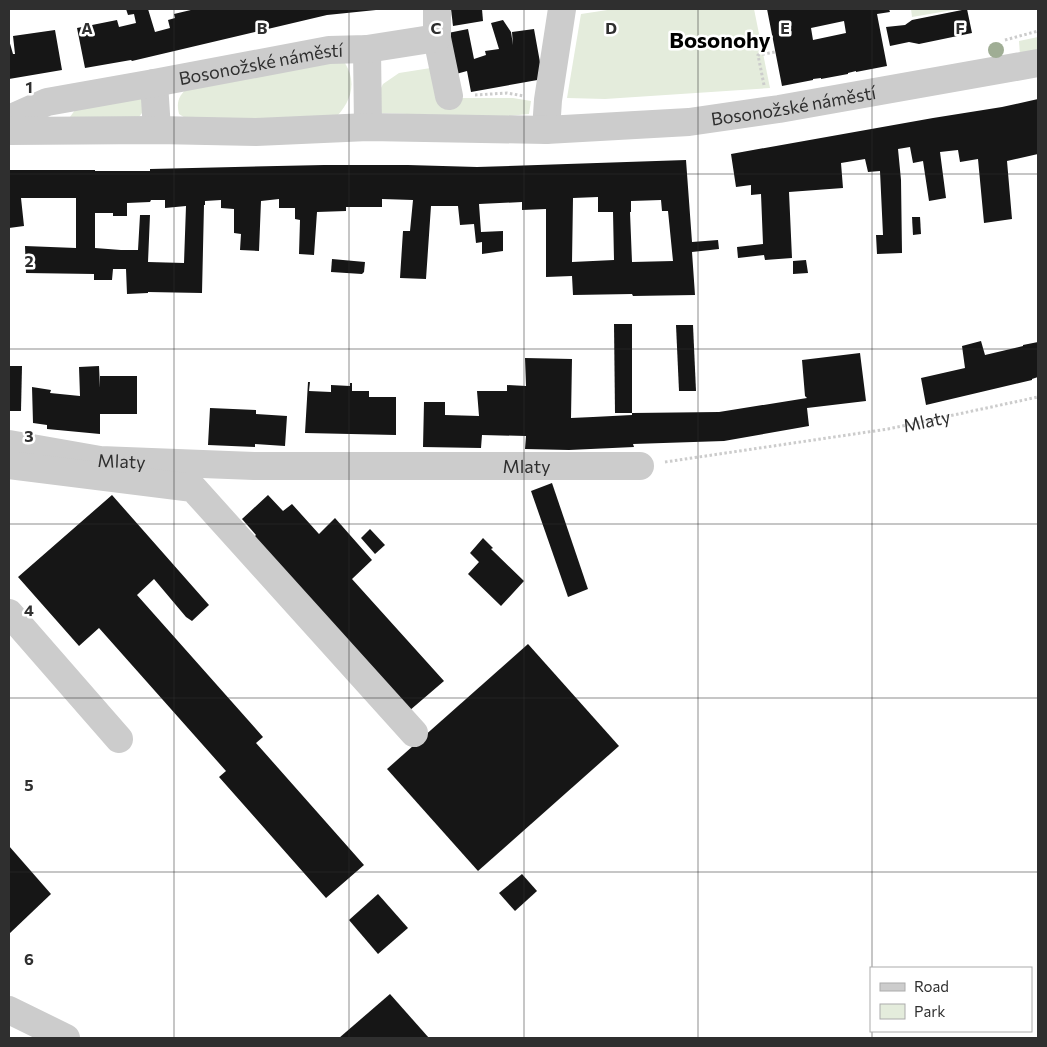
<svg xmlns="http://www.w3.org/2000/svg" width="1047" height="1047" viewBox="0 0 1047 1047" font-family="Commissioner,sans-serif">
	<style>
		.green { fill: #e4ecdc }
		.building { fill: #161616; fill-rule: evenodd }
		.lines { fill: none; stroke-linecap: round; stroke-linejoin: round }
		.path { stroke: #ccc; stroke-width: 3; stroke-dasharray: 2.5 2.5; stroke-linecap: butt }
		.minor { stroke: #ccc; stroke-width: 28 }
		.tree { fill: #9fad94 }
		.grid { fill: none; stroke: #2f2f2f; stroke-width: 1; stroke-opacity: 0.55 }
		.labels { text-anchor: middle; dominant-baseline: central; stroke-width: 5; stroke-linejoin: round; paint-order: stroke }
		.street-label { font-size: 18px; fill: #2f2f2f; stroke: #fff }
		.district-label { font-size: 22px; font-weight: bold; fill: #000; stroke: #fff }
		.grid-label { font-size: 16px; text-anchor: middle; font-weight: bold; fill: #2f2f2f; stroke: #fff; stroke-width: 5; stroke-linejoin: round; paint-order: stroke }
	</style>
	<rect width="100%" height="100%" fill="#fff"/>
	<g class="green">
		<path d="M614,9H754L770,88L605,99L567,98L581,14Z"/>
		<path d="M911,9H959L912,17Z"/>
		<path d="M1038,37V51L1020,55L1019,41Z"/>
		<path d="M320,59L345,63C358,84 350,104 333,120L190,121L179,114C176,101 179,96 188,87Z"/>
		<path d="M437,67L444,98H513L531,101L529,114L498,117L377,113L375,100L383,84L399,73Z"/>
		<path d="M140,95L145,109L139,117H70L75,110Z"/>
	</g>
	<g class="building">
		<path d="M126,9H148L155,32L170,28L168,20L175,18L174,14L195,9H376V10L327,15L132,61L131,60L85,68L77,28L117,20L119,27L136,23L134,14L128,15Z"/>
		<path d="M451,9H482L483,21L453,26Z"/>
		<path d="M767,9H889L890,12L877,14L887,66L856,72V71L848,73V74L821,79V78L813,79V80L782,86ZM844,21L846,33L813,40L811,28Z"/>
		<path d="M967,9L972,33L919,44L909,42L890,46L886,27L905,25L912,20Z"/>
		<path d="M503,20L511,32L513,45L512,32L534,29L543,79L471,92L467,71L456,74L448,33L468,29L474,59L486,55L485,51L499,49L491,23Z"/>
		<path d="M55,30L62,70L9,79V40L13,54H15L13,36Z"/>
		<path d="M1038,99V154L1007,161L1012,219L984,223L978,159L960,162L958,150L940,152L946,198L929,201L923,161L913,163L910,147L898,149L901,180L902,253L877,254L876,235H883L880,171L868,172L865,159L841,163L843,188L789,192L792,258L765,260L764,255L738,258L737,247L763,244L761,194L751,195V185L736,187L731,154L933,118L1002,107Z"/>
		<path d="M686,160L692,242L718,240L719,249L692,252L695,295L633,296L632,294L573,295L572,276L546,277V209L522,210V202L479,204L481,232L503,231V251L482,254V242L476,243L474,224L460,225L458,206H431L426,279L400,278L403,231H410L413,200L382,199V207H346V211L317,212L314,255L299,254L300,220L295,219V208H279V199L261,201L259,251L240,250L241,234L234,233V209L221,208V200L205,201V205H204L202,293L148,292V293L127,294L126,269H113L112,280H94V274L26,273L25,246L76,248V198H21L24,226L9,228V170H95V171H150V169L324,165H408L477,167ZM598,197V212H613L614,260L572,262L573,198ZM151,200H165V208L186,206L184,263L148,262L150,215H140L138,250H121L95,248V213H113V216H127V203L150,202ZM661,200L662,211H668L673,261L632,262L630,212H631V201Z"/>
		<path d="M912,217H920L921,234L913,235Z"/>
		<path d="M332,259L365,262L364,272L362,274L331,272Z"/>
		<path d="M806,260L808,273L793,274V261Z"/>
		<path d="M614,324H632V413H615Z"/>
		<path d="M676,325H693L696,391H679Z"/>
		<path d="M981,341L985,355L1023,346V345L1038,342V377L1032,379V380L926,405L921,378L965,368L962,346Z"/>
		<path d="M860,353L866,401L807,408L809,426L724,441L633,444L634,447L569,450L525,449L526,436L482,435L481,448L423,447L424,402H445V415L479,416L477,391H507V385L526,386L525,358L572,359L571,418L593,417L632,415V413L719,412L807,398L805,396L802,360Z"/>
		<path d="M9,366H22L21,411H9Z"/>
		<path d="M99,366L100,388V376H137V414H100V434L47,429V425L33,423L32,387L51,390L50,393L80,396L79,367Z"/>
		<path d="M308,382H310L309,391L331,392V385L350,386V383H352V391H369V397H396V435L305,433Z"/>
		<path d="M210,408L256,410V414L287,416L285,446L255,444V447L208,445Z"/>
		<path d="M552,483L588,589L568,597L531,491Z"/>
		<path d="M112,495L209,605L192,621L186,617L154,579L137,595L263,737L256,743L364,865L326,898L219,777L226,771L99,628L79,646L18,577Z"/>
		<path d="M268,495L283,511L292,504L319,534L335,518L372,560L352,579L444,681L402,717L252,539L256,535L242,519Z"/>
		<path d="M370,529L385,545L375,554L361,538Z"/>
		<path d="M483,538L493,548L491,549L524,581L501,606L468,574L479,562L470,553Z"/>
		<path d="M528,644L619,746L478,871L387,769Z"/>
		<path d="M9,846L51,894L9,934Z"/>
		<path d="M522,874L537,891L515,911L499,893Z"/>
		<path d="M378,894L408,928L378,954L349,920Z"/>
		<path d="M390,994L429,1038H339Z"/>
	</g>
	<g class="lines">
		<g class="path">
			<path d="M1005,40L1038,31"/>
			<path d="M764,85L758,55L775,52"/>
			<path d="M475,95L507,93L524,96"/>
			<path id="s1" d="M665,462L888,429L1038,397"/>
		</g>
		<g class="minor">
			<path d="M437,9V38L449,96"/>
			<path d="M367,49L368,127"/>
			<path d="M154,83L157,130"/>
			<path id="s2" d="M9,119L47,102L154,83L329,50L367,49L437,38"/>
			<path d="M546,130L548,100L562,9"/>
			<path id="s3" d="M9,131L157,130L256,132L368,127L546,130L689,122L779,109L1038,63"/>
			<path id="s4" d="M9,444L100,460L254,466H640"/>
			<path d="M9,465L193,488L414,733"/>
			<path d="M9,613L119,739"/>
			<path d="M9,1010L66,1038"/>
		</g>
	</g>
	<circle class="tree" cx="996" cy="50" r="8"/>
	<path class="grid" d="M174,9V1038M349,9V1038M524,9V1038M698,9V1038M872,9V968M9,174H1038M9,349H1038M9,524H1038M9,698H1038M9,872H1038M872,1031V1038"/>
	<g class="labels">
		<g class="street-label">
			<text stroke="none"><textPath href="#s2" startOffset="259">Bosonožské náměstí</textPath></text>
			<text stroke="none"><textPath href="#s3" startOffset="786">Bosonožské náměstí</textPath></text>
			<text stroke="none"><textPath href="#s1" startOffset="265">Mlaty</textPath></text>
			<text stroke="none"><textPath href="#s4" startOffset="114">Mlaty</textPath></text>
			<text stroke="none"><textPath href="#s4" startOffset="519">Mlaty</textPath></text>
		</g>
		<g class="district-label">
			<text x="720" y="39">Bosonohy</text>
		</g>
	</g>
	<g class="grid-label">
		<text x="87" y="34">A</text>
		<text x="262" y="34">B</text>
		<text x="436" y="34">C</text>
		<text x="611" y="34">D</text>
		<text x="785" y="34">E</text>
		<text x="960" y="34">F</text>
		<text x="29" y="93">1</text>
		<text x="29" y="267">2</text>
		<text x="29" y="442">3</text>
		<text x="29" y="616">4</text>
		<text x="29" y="791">5</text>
		<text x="29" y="965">6</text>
	</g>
	<rect width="1047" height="1047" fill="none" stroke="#2f2f2f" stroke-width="20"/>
	<rect x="870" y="967" width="162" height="65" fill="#ffffff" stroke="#acacac"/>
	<rect x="880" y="983" width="25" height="8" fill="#cccccc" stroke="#acacac"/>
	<text x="914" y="992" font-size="15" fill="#2f2f2f">Road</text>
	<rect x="880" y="1004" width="25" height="15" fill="#e4ecdc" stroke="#acacac"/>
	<text x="914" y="1017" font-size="15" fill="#2f2f2f">Park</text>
</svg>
